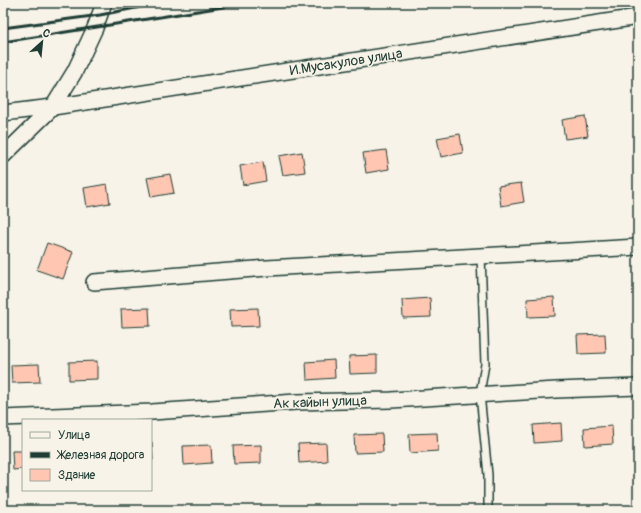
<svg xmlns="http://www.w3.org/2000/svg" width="641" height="513" viewBox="0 0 641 513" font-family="Pangolin,sans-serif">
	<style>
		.building { fill: #ffc7b2; stroke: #1f3d34 }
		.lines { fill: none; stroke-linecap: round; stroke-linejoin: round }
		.service-casing { stroke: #1f3d34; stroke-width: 10 }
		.minor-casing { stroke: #1f3d34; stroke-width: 18 }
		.service { stroke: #f7f3e8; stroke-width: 7 }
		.minor { stroke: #f7f3e8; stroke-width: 15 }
		.rail { stroke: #1f3d34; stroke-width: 3 }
		.labels { text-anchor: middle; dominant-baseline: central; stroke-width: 3; stroke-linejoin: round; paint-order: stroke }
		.street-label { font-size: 14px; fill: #1f3d34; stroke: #f7f3e8 }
	</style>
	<rect width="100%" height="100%" fill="#f7f3e8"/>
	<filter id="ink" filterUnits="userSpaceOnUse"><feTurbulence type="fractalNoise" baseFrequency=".025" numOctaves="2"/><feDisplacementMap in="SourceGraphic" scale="8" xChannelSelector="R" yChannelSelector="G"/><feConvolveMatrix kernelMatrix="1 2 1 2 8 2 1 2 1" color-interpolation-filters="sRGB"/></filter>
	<g filter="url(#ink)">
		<g class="building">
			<path d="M585,116L588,136L565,139L562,120Z"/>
			<path d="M460,134L463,153L441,157L437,138Z"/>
			<path d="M386,150L389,169L366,173L363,153Z"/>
			<path d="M302,152L305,172L283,175L279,156Z"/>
			<path d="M263,162L266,181L243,185L240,166Z"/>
			<path d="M170,174L174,193L151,197L147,178Z"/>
			<path d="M521,183L524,202L501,206L498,186Z"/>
			<path d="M107,184L110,203L87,207L84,188Z"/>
			<path d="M47,243L73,252L63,279L37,270Z"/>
			<path d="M554,297L555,316L528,317L527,299Z"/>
			<path d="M430,298L431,317L403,318L402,300Z"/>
			<path d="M149,308L150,326L122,327L121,309Z"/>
			<path d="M258,308L259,326L231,327L230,309Z"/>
			<path d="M605,334L606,353L578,354L577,335Z"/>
			<path d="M634,345H638V363L635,364Z"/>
			<path d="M377,355V373L350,374L349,356Z"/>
			<path d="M334,360L335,378L307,380L306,362Z"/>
			<path d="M97,361V379L69,380V362Z"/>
			<path d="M39,364L40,382L12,383L11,365Z"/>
			<path d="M561,423L562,441L534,443L533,425Z"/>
			<path d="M612,426L613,444L585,446L584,428Z"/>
			<path d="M437,433L438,451L410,453L409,434Z"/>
			<path d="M382,434L383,452L355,453L354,435Z"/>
			<path d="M151,442H152L153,460L151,461Z"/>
			<path d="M326,443L327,461L299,463L298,444Z"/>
			<path d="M211,445L212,463L184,465L183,446Z"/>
			<path d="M261,445V463L234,464L233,446Z"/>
			<path d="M12,451H23V469L13,470Z"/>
		</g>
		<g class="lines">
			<defs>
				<path id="service" d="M481,256L485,364L480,394L488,475V510"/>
				<g id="minor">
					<path d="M3,113L53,107L638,17"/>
					<path d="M3,156L53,107L75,71L95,28L104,3"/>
					<path d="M94,282L267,268L638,247"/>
					<path d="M3,418L152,412L296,402L391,400L556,390L638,387"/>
				</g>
			</defs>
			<use href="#service" class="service-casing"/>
			<use href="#minor" class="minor-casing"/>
			<use href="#service" class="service"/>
			<use href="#minor" class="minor"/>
			<g class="rail">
				<path d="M3,28L100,15L161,3"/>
				<path d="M3,42L248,3"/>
			</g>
		</g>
	</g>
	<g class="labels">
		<g class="street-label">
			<text transform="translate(346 62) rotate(-9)">И.Мусакулов улица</text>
			<text transform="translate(320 402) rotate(-2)">Ак кайын улица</text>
		</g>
	</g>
	<rect width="641" height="513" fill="none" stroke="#f7f3e8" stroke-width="16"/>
	<rect x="8" y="8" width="625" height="497" fill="none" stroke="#1f3d34" stroke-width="1.5" filter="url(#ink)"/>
	<rect x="22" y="419" width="130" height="72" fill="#f7f3e8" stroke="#a1aaa0"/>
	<rect x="30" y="432" width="20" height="6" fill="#f7f3e8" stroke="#a1aaa0"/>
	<text x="58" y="439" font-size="12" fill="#1f3d34">Улица</text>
	<rect x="30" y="452" width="20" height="6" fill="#1f3d34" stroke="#a1aaa0"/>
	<text x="58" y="459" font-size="12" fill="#1f3d34">Железная дорога</text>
	<rect x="30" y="469" width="20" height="12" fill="#ffc7b2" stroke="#a1aaa0"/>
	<text x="58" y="479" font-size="12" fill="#1f3d34">Здание</text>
	<g transform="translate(42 42) rotate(27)" stroke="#f7f3e8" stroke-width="3" paint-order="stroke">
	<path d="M0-3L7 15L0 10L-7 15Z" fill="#1f3d34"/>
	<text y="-6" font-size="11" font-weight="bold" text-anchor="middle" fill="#1f3d34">С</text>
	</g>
</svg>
